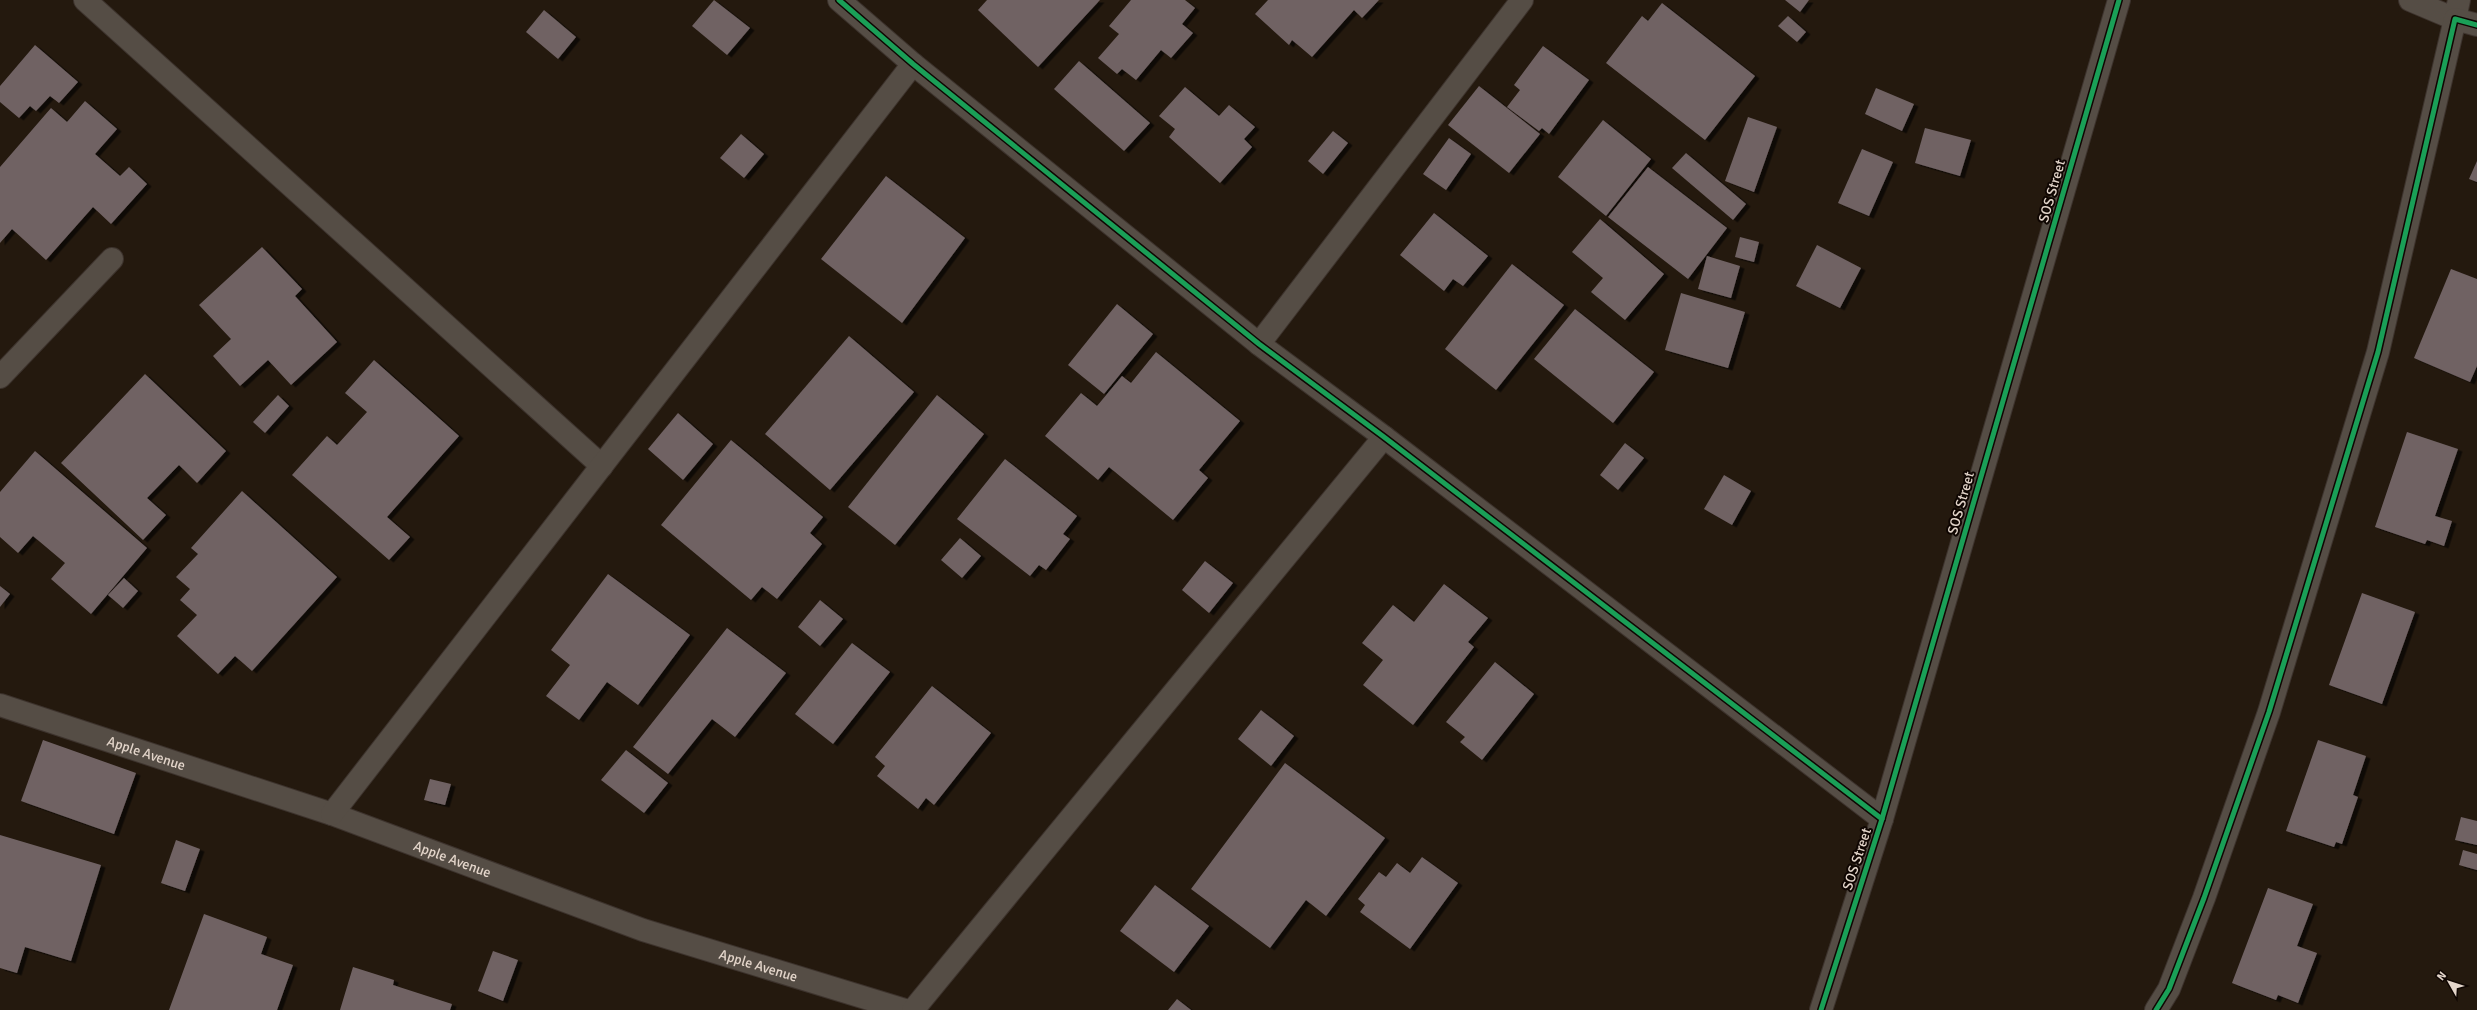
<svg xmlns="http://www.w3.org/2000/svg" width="2477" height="1010" viewBox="0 0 2477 1010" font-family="Signika,sans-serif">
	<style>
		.building { fill: #706264; filter: url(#shadow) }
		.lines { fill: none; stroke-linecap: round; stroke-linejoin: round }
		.street-casing { stroke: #3d332d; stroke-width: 24 }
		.street { stroke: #554d45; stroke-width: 22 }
		.cycleway-casing { stroke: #0f0602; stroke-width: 8 }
		.cycleway { stroke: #1a9f57; stroke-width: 5 }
		.labels { text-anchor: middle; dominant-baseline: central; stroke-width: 4; stroke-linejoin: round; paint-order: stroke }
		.street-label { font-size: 14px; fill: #e3d5ca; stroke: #0f0602 }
	</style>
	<defs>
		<filter id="shadow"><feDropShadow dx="4.5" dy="2.5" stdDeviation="0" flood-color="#0009"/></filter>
	</defs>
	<rect width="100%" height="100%" fill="#24190e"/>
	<g class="building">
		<path d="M714,0L750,28L727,55L692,26Z"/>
		<path d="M987,0H1100L1038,67L978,10Z"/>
		<path d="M1131,0H1185L1195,8L1182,24L1193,33L1171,58L1161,50L1136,80L1122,69L1117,74L1098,58L1119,34L1109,26Z"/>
		<path d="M1268,0H1379L1362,18L1354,10L1312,57L1292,40L1289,45L1255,14Z"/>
		<path d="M1785,0H1809L1800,12Z"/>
		<path d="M1662,3L1755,76L1705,140L1606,63L1642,16L1648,21Z"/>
		<path d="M544,10L576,37L558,59L526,32Z"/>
		<path d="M1788,16L1806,32L1797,42L1778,26Z"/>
		<path d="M35,45L78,82L59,103L50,96L36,111L30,106L19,118L0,102V86Z"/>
		<path d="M1543,46L1589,80L1549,134L1542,128L1539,131L1507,107L1520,90L1514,85Z"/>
		<path d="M1079,61L1150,123L1124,151L1054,89Z"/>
		<path d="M1479,86L1540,134L1509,173L1448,125Z"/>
		<path d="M1185,87L1219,116L1229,105L1255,127L1244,139L1252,147L1220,183L1169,137L1175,129L1159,116Z"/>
		<path d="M1876,88L1914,104L1902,131L1865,114Z"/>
		<path d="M85,101L117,129L95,154L120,176L129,167L147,184L111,224L93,207L46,260L12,229L0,243V167L51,108L67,122Z"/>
		<path d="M1748,117L1777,127L1754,192L1725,181Z"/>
		<path d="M1603,120L1651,159L1606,216L1558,177Z"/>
		<path d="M1925,128L1971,140L1960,176L1915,163Z"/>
		<path d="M1333,131L1348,143L1323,174L1308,161Z"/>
		<path d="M741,134L764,154L744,178L720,158Z"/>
		<path d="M1449,138L1471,154L1446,190L1423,174Z"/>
		<path d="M1862,149L1893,162L1869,216L1838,203Z"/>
		<path d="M1686,153L1746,204L1733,220L1672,168Z"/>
		<path d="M2477,161V182L2469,179Z"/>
		<path d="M1648,167L1727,228L1688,279L1608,217Z"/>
		<path d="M886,176L965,238L902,323L821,259Z"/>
		<path d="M1434,213L1488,256L1463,286L1453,279L1444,291L1400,255Z"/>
		<path d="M1600,219L1664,274L1625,320L1591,292L1603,278L1572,252Z"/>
		<path d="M1740,237L1759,242L1754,262L1735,257Z"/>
		<path d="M1817,245L1861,268L1840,308L1796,286Z"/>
		<path d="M262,247L302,289L295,296L337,342L291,385L268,360L240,386L213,356L231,339L199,305Z"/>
		<path d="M1707,256L1740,266L1731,298L1698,289Z"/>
		<path d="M1512,264L1564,305L1496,390L1445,349Z"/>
		<path d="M2451,269L2477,279V366L2470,382L2414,358Z"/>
		<path d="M1681,293L1745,312L1728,368L1665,350Z"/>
		<path d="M1117,304L1153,334L1104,394L1068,365Z"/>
		<path d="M1575,309L1654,372L1613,423L1534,359Z"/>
		<path d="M849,336L914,392L830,490L765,434Z"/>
		<path d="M1156,352L1240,421L1199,470L1208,478L1173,520L1109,467L1098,480L1045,436L1081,393L1097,406L1122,376L1131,383Z"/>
		<path d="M374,360L459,436L387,517L410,537L389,560L292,475L327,436L337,445L367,412L345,393Z"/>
		<path d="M145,374L226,451L197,483L179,465L147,498L166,515L143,540L61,463Z"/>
		<path d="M278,395L289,406L265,433L253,422Z"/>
		<path d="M937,395L984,434L895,545L848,507Z"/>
		<path d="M678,413L713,444L683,480L648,449Z"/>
		<path d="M2407,432L2458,449L2435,516L2452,521L2444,546L2427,540L2425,544L2375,527Z"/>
		<path d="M731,440L823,517L810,533L822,544L777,599L762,587L751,600L661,525Z"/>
		<path d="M1625,443L1644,458L1618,490L1600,475Z"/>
		<path d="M35,451L147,548L91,614L51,579L65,563L33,536L18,553L0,537V492Z"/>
		<path d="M1005,459L1077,516L1063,534L1070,539L1046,570L1039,565L1030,576L957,519Z"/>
		<path d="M1724,475L1751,491L1732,525L1704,509Z"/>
		<path d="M242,491L337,577L252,671L235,656L218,674L177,636L197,615L180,600L190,589L176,577L198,554L191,548Z"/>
		<path d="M960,538L981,556L962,578L941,560Z"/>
		<path d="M1205,561L1233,583L1209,613L1182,590Z"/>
		<path d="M608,574L690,635L638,705L607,682L579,720L546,696L570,665L551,650Z"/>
		<path d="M124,578L138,591L123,608L108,595Z"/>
		<path d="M1444,584L1488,618L1468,642L1474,647L1413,725L1363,685L1383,660L1362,643L1393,605L1414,622Z"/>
		<path d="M0,586L10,594L0,607Z"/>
		<path d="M2362,593L2415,612L2382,704L2329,685Z"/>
		<path d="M820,600L843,619L820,646L798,627Z"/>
		<path d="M727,628L786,673L735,737L712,719L668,774L633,747Z"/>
		<path d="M852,643L890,672L833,744L795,714Z"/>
		<path d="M1495,662L1534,694L1482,760L1460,742L1465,737L1446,722Z"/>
		<path d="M932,686L991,733L934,805L926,798L918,809L877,776L885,766L875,757Z"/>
		<path d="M1261,710L1294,736L1271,766L1238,739Z"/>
		<path d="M43,740L136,773L114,834L21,801Z"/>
		<path d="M2318,740L2366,756L2353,795L2358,797L2342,844L2336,842L2334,847L2286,831Z"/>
		<path d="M626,750L668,783L644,813L601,780Z"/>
		<path d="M1285,763L1385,838L1326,916L1306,900L1270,948L1191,889Z"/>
		<path d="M430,779L451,784L445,805L424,800Z"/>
		<path d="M2461,817L2477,821V845L2455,840Z"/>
		<path d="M0,835L101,865L71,961L25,947L17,973L0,968Z"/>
		<path d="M176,840L200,849L185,891L161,883Z"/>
		<path d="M2463,850L2477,854V870L2459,865Z"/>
		<path d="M1422,857L1458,883L1410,949L1360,912L1365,905L1358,899L1379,872L1386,877L1397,863L1410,873Z"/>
		<path d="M1155,885L1209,926L1174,972L1120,931Z"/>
		<path d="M2268,888L2313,904L2297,946L2317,953L2298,1003L2278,995L2276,1000L2232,983Z"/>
		<path d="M204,914L267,937L261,954L293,965L277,1010H169Z"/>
		<path d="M493,951L518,960L503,1001L478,991Z"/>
		<path d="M353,967L394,980L393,985L452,1004L450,1010H340Z"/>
		<path d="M1177,999L1191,1010H1168Z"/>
	</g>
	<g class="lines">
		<defs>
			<g id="street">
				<path d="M85,0L602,466"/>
				<path d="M839,0L913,64L1259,344L1384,437L1882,819"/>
				<path d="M2410,0L2455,19L2459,0"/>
				<path d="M1259,344L1522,0"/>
				<path d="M0,377L112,259"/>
				<path id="s1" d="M0,705L332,814L643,930L905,1010"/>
				<path d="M332,814L913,64"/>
				<path d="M913,1010L1384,437"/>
				<path d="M1821,1010L1882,819L2119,0"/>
				<path d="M2156,1010L2169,989L2204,898L2269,712L2378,352L2455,19L2477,25"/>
			</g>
		</defs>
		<use href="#street" class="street-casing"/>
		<use href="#street" class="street"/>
		<defs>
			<g id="cycleway">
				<path d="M839,0L913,64L1259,344L1384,437L1882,819"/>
				<path d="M1821,1010L1882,819L2119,0"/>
				<path d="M2156,1010L2169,989L2204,898L2269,712L2378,352L2455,19L2477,25"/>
			</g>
		</defs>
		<use href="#cycleway" class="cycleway-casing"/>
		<use href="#cycleway" class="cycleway"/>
	</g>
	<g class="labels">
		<g class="street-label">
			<text transform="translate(2052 191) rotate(-74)">SOS Street</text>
			<text transform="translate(1961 503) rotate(-74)">SOS Street</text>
			<text stroke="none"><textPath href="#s1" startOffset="154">Apple Avenue</textPath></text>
			<text stroke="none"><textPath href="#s1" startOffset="478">Apple Avenue</textPath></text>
			<text transform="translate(1857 859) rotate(-72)">SOS Street</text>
			<text stroke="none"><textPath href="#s1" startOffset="802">Apple Avenue</textPath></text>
		</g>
	</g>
	<g transform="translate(2449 982) rotate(309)" stroke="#0f0602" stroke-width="3" paint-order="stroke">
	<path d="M0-3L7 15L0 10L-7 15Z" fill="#e3d5ca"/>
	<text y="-6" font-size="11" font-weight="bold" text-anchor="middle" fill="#e3d5ca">N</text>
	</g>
</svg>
